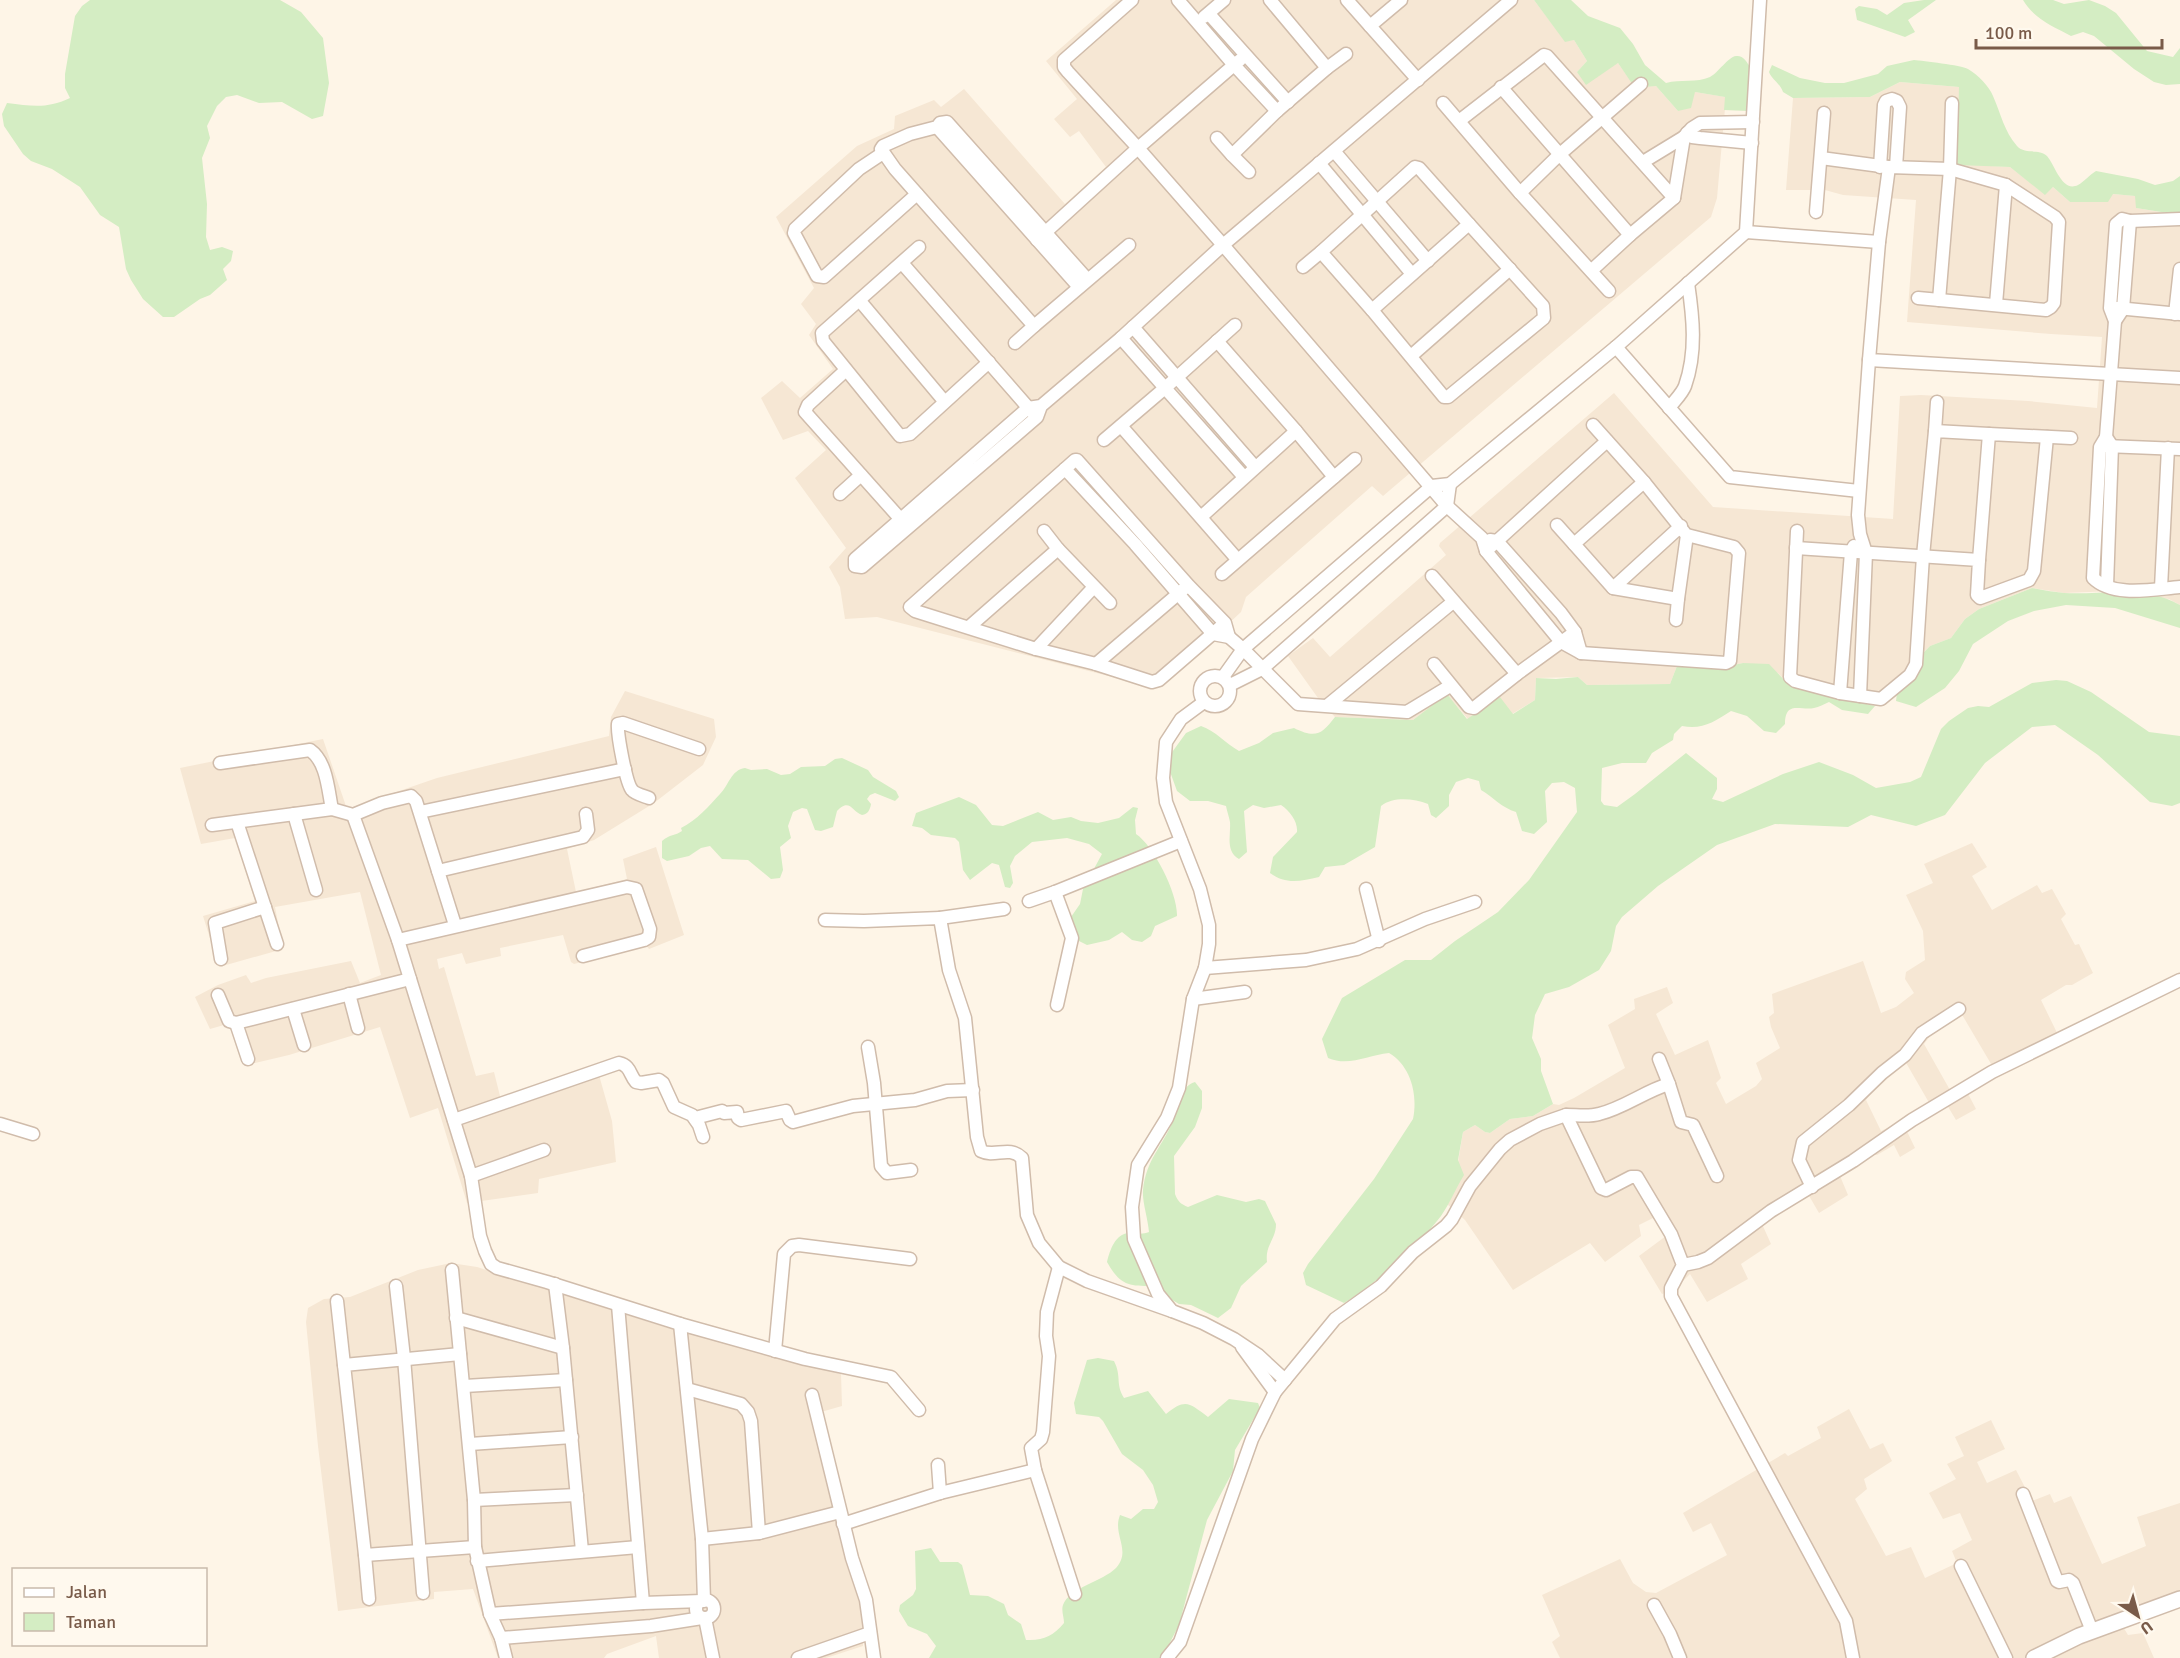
<svg xmlns="http://www.w3.org/2000/svg" width="2180" height="1658" viewBox="0 0 2180 1658" font-family="Signika,sans-serif">
	<style>
		.residential { fill: #f6e7d4 }
		.green { fill: #d4edc3 }
		.lines { fill: none; stroke-linecap: round; stroke-linejoin: round }
		.minor-casing { stroke: #d0bcab; stroke-width: 15 }
		.tertiary-casing { stroke: #d0bcab; stroke-width: 18 }
		.minor { stroke: #fff; stroke-width: 12 }
		.tertiary { stroke: #fff; stroke-width: 15 }
	</style>
	<rect width="100%" height="100%" fill="#fef5e7"/>
	<g class="residential">
		<path d="M1116,0H1534L1565,41L1574,40L1587,61L1577,72L1618,63L1635,87L1656,86L1678,111L1695,92L1726,97L1717,198L1711,217L1383,496L1372,486L1246,597L1241,612L1161,687L1144,685L877,617L845,619L840,587L829,567L846,548L795,478L826,450L808,431L783,440L761,398L782,381L800,398L833,369L809,335L816,324L801,304L814,288L776,217L857,146L894,129L895,116L934,100L941,107L964,89L1065,204L1106,167L1079,131L1070,137L1054,119L1077,99L1046,61Z"/>
		<path d="M1900,82L1959,87L1991,166L2010,167L2045,194L2053,187L2070,202L2112,194L2136,196V208L2180,215V605L2169,599L2113,591L2064,593L2032,588L1979,609L1965,619L1951,638L1930,646L1899,678L1887,684L1885,702L1875,706L1790,686L1778,673L1743,663L1714,669L1677,666L1670,684L1587,685L1578,677L1536,678L1535,700L1512,714L1468,719L1447,695L1413,720L1335,717L1318,698L1288,656L1313,638L1330,657L1446,555L1439,546L1440,543L1614,393L1713,507L1893,519L1900,396L1921,395L2028,401L2097,408L2102,337L2051,334L1907,322L1916,200L1843,195L1825,190H1786L1793,98L1870,97Z"/>
		<path d="M625,691L714,719L716,737L703,765L654,803L594,840L567,849L576,892L627,879L623,859L656,847L684,935L649,949L646,945L574,964L571,962L563,935L500,948L501,956L466,964L462,953L437,959L439,969L444,967L476,1076L494,1072L501,1100L597,1068L612,1121L616,1162L539,1179L538,1193L467,1203L438,1108L410,1118L380,1027L289,1055L247,1065L235,1029L224,1025L210,1029L195,997L218,985L246,975L251,983L266,978L351,961L360,983L381,975L360,892L275,907L283,949L219,967L203,916L255,901L235,838L201,844L180,768L323,739L347,809L437,778L609,736L611,717Z"/>
		<path d="M1972,843L1987,867L1972,876L1992,910L2037,885L2042,893L2052,889L2066,914L2061,919L2075,945L2079,944L2093,973L2072,985H2066L2041,1000L2061,1041L1997,1074L1961,1013L1934,1031L1924,1044L1950,1090L1963,1084L1976,1109L1956,1120L1947,1105L1935,1113L1905,1061L1879,1082L1866,1100L1881,1131L1902,1121L1915,1148L1900,1157L1894,1145L1877,1155L1870,1154L1840,1176L1848,1195L1819,1213L1808,1194L1782,1208L1762,1224L1771,1244L1741,1264L1748,1279L1707,1302L1690,1274L1674,1290L1662,1294L1639,1256L1666,1236L1655,1217L1639,1225L1641,1236L1605,1262L1590,1243L1513,1290L1465,1220L1447,1204L1453,1193L1463,1132L1475,1125L1485,1132L1490,1133L1510,1119L1533,1116L1553,1104L1559,1105L1574,1098L1625,1068L1608,1025L1635,1009L1634,999L1667,987L1673,1003L1656,1014L1675,1055L1708,1040L1721,1078L1716,1083L1726,1104L1756,1086L1762,1079L1756,1063L1780,1048L1771,1027L1769,1017L1774,1013L1772,994L1863,961L1881,1013L1896,1007L1914,993L1905,979L1906,972L1925,960L1923,931L1906,895L1933,883L1924,864Z"/>
		<path d="M451,1263L477,1267L671,1329L703,1336L841,1374L842,1406L814,1414L837,1524L862,1600L863,1646L826,1658H659L656,1636L607,1654L604,1658H498L473,1589L434,1592V1599L338,1611L318,1446L306,1322L308,1308L324,1299L350,1297L418,1270Z"/>
		<path d="M1849,1409L1870,1449L1883,1443L1892,1461L1864,1479L1867,1489L1855,1499L1886,1556L1911,1547L1925,1578L1957,1563L1952,1551L1972,1540L1960,1513L1943,1519L1929,1493L1956,1479L1947,1464L1964,1456L1955,1437L1991,1420L2005,1449L1977,1462L1987,1483L2016,1470L2032,1501L2050,1494L2054,1503L2071,1496L2102,1564L2146,1546L2137,1517L2180,1503V1608L2122,1625L2128,1635L2143,1633L2154,1658H1560L1552,1642L1560,1636L1542,1595L1620,1559L1633,1583L1646,1592L1656,1593L1727,1555L1711,1523L1693,1532L1683,1513L1785,1453L1788,1456L1821,1438L1817,1427Z"/>
	</g>
	<g class="green">
		<path d="M90,0H280L301,12L323,38L329,83L323,116L312,119L282,102L259,103L237,95L226,97L217,106L207,126L210,138L202,158L207,204L206,237L210,250L222,247L233,251L231,261L223,269L227,280L210,295L200,299L174,317H163L143,299L131,280L126,269L119,227L100,215L80,187L52,169L31,161L23,154L4,126L2,114L7,103C32,106 47,109 70,98L65,88V74L75,16L82,6Z"/>
		<path d="M1534,0H1571L1588,16L1620,28L1633,44L1645,65L1666,83C1680,79 1697,83 1710,77C1718,73 1728,57 1736,56C1743,55 1747,62 1750,67L1748,111L1724,110L1725,97L1695,92L1691,108L1678,111L1656,86L1635,88L1618,63L1586,85L1577,72L1587,61L1574,40L1565,42Z"/>
		<path d="M1924,0H1936L1908,20L1915,32L1905,37L1857,20L1855,9L1859,6L1877,9L1887,15L1904,3Z"/>
		<path d="M2023,0H2053L2064,4L2089,0L2105,6L2116,13L2147,51L2173,57L2180,48V84L2166,85L2154,82L2134,69L2094,36L2083,32L2071,36C2053,26 2034,19 2023,0Z"/>
		<path d="M1914,60C1923,61 1961,65 1968,69C1978,75 1989,86 1993,96C2001,114 2004,131 2017,146C2025,155 2039,148 2047,156C2055,165 2062,193 2078,185C2084,182 2089,175 2096,171L2138,179L2155,185L2173,181L2180,176V215L2136,208L2135,196L2113,194L2108,202H2070L2053,187L2045,195L2010,167L1957,165L1959,87L1900,82L1870,97L1793,98L1783,92C1780,83 1772,80 1769,72L1772,65L1800,78L1825,83H1844L1878,74L1887,66Z"/>
		<path d="M2032,588C2043,590 2054,592 2064,593C2102,595 2146,585 2180,605V628L2115,608L2066,605L2034,611L2008,621L1973,644L1959,671L1945,688L1916,707L1896,701L1899,678L1930,646L1951,638L1965,619L1979,609Z"/>
		<path d="M1743,663L1769,664L1790,686L1875,706L1868,714L1842,710L1829,702C1824,704 1819,707 1814,708C1801,711 1785,700 1785,724L1776,733L1764,731L1747,716L1731,711C1714,722 1702,730 1682,726L1674,734L1673,740L1652,753L1646,763H1622L1602,768L1601,801L1604,805L1617,807L1635,794L1686,753L1717,778V789L1712,799L1723,802L1783,774L1819,762L1853,775L1876,788L1910,782L1921,777L1941,729L1949,721L1968,708L1978,706L1989,707L2032,683L2056,680L2067,681L2091,692L2149,732L2180,736V803L2172,806L2150,802L2098,755L2055,725L2032,727L1985,763L1945,815L1916,826L1871,815L1848,827L1775,824L1717,845L1658,886L1622,917L1616,926L1611,951L1599,970L1569,987L1545,994L1535,1015L1532,1038L1541,1059V1071L1553,1104L1533,1116L1510,1119L1490,1133L1485,1132L1475,1125L1463,1132L1458,1160L1464,1175C1456,1188 1450,1203 1441,1216C1418,1246 1376,1284 1344,1303L1306,1285L1303,1273L1308,1264L1374,1179L1413,1119C1418,1095 1411,1066 1389,1053C1368,1055 1349,1067 1328,1058L1322,1039L1342,998L1405,960H1431L1455,941L1498,912L1529,880L1577,812L1575,788L1564,782L1552,783L1545,791L1547,822L1534,834L1522,831L1516,812C1502,808 1493,797 1481,790L1479,781L1468,778L1456,782L1449,795V806L1436,818L1431,815L1428,804C1414,799 1394,796 1381,806L1375,847L1344,865L1325,867L1319,877C1301,881 1286,885 1270,873L1273,857L1297,832C1298,822 1290,811 1281,805L1264,808L1253,805L1244,811L1247,852L1239,859C1225,851 1231,835 1230,822C1229,817 1227,811 1226,806L1208,801H1190L1177,791L1168,766L1170,755L1186,733L1201,726C1216,731 1225,743 1239,751L1259,743L1273,733L1294,728C1316,739 1322,734 1335,717L1413,720L1447,694L1467,719L1500,697L1513,714L1535,700L1536,678L1556,679L1578,677L1587,685L1670,684L1677,666L1714,669Z"/>
		<path d="M842,758L868,770L873,777L896,791L899,797L895,801L875,793L870,795L867,799L871,804C870,810 868,814 862,815C851,811 850,798 837,811L833,827L821,831L815,830L807,809L802,808L793,812L788,826L791,838L780,847L783,870L780,878L771,879L748,860L722,859L710,846L701,848L689,856L667,861L662,858V841C670,834 675,836 682,831L681,828C697,820 709,806 720,794C729,785 731,770 745,768L751,770L767,769L781,775L790,774L801,767L825,766L835,759Z"/>
		<path d="M959,797L976,805L992,825L1003,826L1038,812L1053,820L1071,817L1081,821L1098,823L1119,818L1133,807L1138,808L1135,820L1136,834C1154,846 1178,894 1177,916L1155,926L1151,936L1142,942L1132,940L1122,932L1109,940L1087,945L1077,940L1071,917L1080,904L1083,889L1102,854L1089,844L1067,838L1032,842L1015,856L1010,866L1013,883L1010,888L1005,887L999,865L992,863L970,880L963,870L959,842L955,838L931,835L922,828L912,826L916,813Z"/>
		<path d="M1195,1082L1202,1091V1108L1195,1127L1174,1156L1175,1194C1178,1202 1181,1204 1188,1207L1217,1195L1246,1202L1259,1199L1265,1201L1276,1224C1276,1240 1265,1244 1267,1262L1241,1286L1231,1308L1218,1318L1191,1305L1179,1304L1169,1298L1157,1286C1130,1286 1121,1287 1107,1262C1110,1250 1115,1234 1129,1233C1136,1233 1142,1235 1149,1232C1148,1219 1142,1201 1143,1190C1146,1160 1162,1147 1173,1121C1178,1108 1179,1087 1195,1082Z"/>
		<path d="M1098,1358L1114,1361C1122,1377 1115,1383 1124,1398L1148,1391L1166,1414C1186,1398 1189,1403 1208,1417L1229,1399L1258,1403L1260,1408L1235,1450L1233,1471L1207,1520L1179,1625L1164,1654L1161,1658H929L936,1646L927,1634L908,1626L899,1611L900,1605L913,1595L916,1589L915,1551L931,1548L940,1562H958L962,1565L970,1595L988,1596L1004,1604L1008,1615L1021,1624L1026,1640C1043,1641 1053,1636 1064,1623C1064,1617 1061,1610 1063,1605C1069,1588 1103,1581 1116,1568C1132,1550 1112,1535 1120,1515L1131,1519L1143,1509H1154L1158,1502L1153,1485L1143,1470L1122,1454L1103,1421L1099,1417L1076,1414L1074,1403L1087,1360Z"/>
	</g>
	<g class="lines">
		<defs>
			<g id="minor">
				<path d="M1178,0L1234,65L1138,148L1223,245L1447,506L1482,538L1486,551L1561,642L1581,653L1726,663L1730,661L1739,553L1734,547L1687,535L1678,599L1613,588"/>
				<path d="M1347,0L1370,26"/>
				<path d="M1401,0L1370,26L1418,80"/>
				<path d="M1209,14L1288,102"/>
				<path d="M1204,17L1224,0"/>
				<path d="M1240,60L1234,65L1277,111"/>
				<path d="M1327,68L1346,54"/>
				<path d="M1501,87L1630,235"/>
				<path d="M1443,103L1520,193L1609,291"/>
				<path d="M1459,121L1544,55L1547,56L1674,198L1630,235L1592,270"/>
				<path d="M937,127L1079,287"/>
				<path d="M1687,133L1692,137L1700,138L1752,143"/>
				<path d="M1217,138L1232,155L1277,111L1327,68L1270,0"/>
				<path d="M1334,151L1428,261"/>
				<path d="M883,153L859,169L795,229L794,233L817,276L824,277L917,194"/>
				<path d="M1232,155L1249,172"/>
				<path d="M1821,158L1888,167"/>
				<path d="M1643,162L1684,137"/>
				<path d="M1319,163L1412,274"/>
				<path d="M1415,167L1419,168L1469,224L1372,310L1321,252Z"/>
				<path d="M1880,167L1884,105L1886,101L1892,99L1897,101L1900,107L1896,167"/>
				<path d="M1520,193L1560,154L1641,84"/>
				<path d="M1674,198L1684,137L1692,128L1700,123L1753,122"/>
				<path d="M1816,212L1824,113"/>
				<path d="M2180,219L2130,221L2122,219L2116,224L2110,308L2115,321L2106,437L2100,447L2093,578C2113,598 2154,589 2180,587"/>
				<path d="M1746,232L1879,242"/>
				<path d="M1037,240L1138,148L1068,72L1064,67V60L1132,0"/>
				<path d="M919,247L822,333L823,341L900,436L910,434L989,362"/>
				<path d="M902,263L1032,412"/>
				<path d="M1303,267L1321,252"/>
				<path d="M1087,279L947,122L940,123L937,127L910,134L883,146L881,149L895,169L1034,326L1129,245"/>
				<path d="M1918,298L2046,310L2051,307L2054,303L2059,222L2055,217L2006,185L1950,169L1889,167L1879,242L1869,360L2180,378"/>
				<path d="M1939,300L1950,169L1952,103"/>
				<path d="M860,301L944,401"/>
				<path d="M1996,304L2006,185"/>
				<path d="M2117,308L2180,314"/>
				<path d="M1372,310L1444,397H1448L1544,318L1543,306L1469,224"/>
				<path d="M2175,314L2180,269"/>
				<path d="M2115,321L2123,309L2130,221"/>
				<path d="M1235,325L1165,388L1244,477"/>
				<path d="M1133,327L1255,467"/>
				<path d="M1217,341L1296,431L1334,477"/>
				<path d="M1015,343L1034,326"/>
				<path d="M1616,347L1730,477L1859,491"/>
				<path d="M1411,356L1510,269"/>
				<path d="M846,370L808,405L805,412L904,523"/>
				<path d="M1041,406L1028,408L855,559V566L862,567L1037,417L1041,406L1121,338L1223,245L1511,0"/>
				<path d="M1669,408C1674,401 1682,394 1685,386C1697,352 1693,317 1688,283"/>
				<path d="M1593,425L1644,482L1684,532"/>
				<path d="M1121,426L1237,559"/>
				<path d="M1935,431L1937,402"/>
				<path d="M2106,437L2112,446L2107,586"/>
				<path d="M1104,440L1165,388L1121,338"/>
				<path d="M2105,446L2180,449"/>
				<path d="M1065,469L1135,544L1213,634L1229,637L1243,649L1298,704L1407,712L1450,686"/>
				<path d="M1644,482L1574,544L1613,588L1681,526"/>
				<path d="M840,494L861,475"/>
				<path d="M1201,517L1296,431"/>
				<path d="M1557,525L1574,544"/>
				<path d="M1044,531L1058,549L1110,603"/>
				<path d="M1797,531L1790,677L1795,681L1840,693L1881,699L1910,675L1916,664L1923,556L1935,431L1989,434"/>
				<path d="M1490,540L1497,541L1561,613L1575,632L1581,653"/>
				<path d="M1796,548L1979,560L1977,595L1980,598L2029,580L2034,571L2047,437"/>
				<path d="M1486,551L1607,441"/>
				<path d="M1979,560L1989,434L2071,438"/>
				<path d="M1222,574L1355,459"/>
				<path d="M1432,576L1517,674"/>
				<path d="M2161,588L2168,448"/>
				<path d="M1676,620L1678,599"/>
				<path d="M1225,623L1159,680L1152,682L1096,664L1036,649L915,611L910,607L1075,460H1077L1189,586L1225,623L1229,637"/>
				<path d="M969,627L1058,549"/>
				<path d="M1036,649L1093,588"/>
				<path d="M1096,664L1185,588"/>
				<path d="M1434,664L1469,707L1474,708L1517,674L1575,632"/>
				<circle cx="1215" cy="691" r="15"/>
				<path d="M1223,677L1243,649L1432,486L1450,484L1616,347L1746,232L1760,0"/>
				<path d="M1230,685L1262,669L1447,506L1450,484"/>
				<path d="M1840,693L1851,552L1854,546"/>
				<path d="M1860,696L1866,553L1860,534L1858,515L1869,360"/>
				<path d="M1204,702L1181,719L1166,742L1163,778L1166,802L1200,889L1209,925V944L1205,968L1193,999L1179,1088L1167,1118L1138,1165L1132,1207L1134,1239L1158,1294L1172,1311L1203,1323L1234,1339L1258,1355L1285,1380"/>
				<path d="M1328,705L1453,602"/>
				<path d="M220,763L310,750C327,762 328,790 332,809"/>
				<path d="M649,798C644,796 635,794 632,790C626,783 617,734 618,724L623,723L699,749"/>
				<path d="M420,812L625,769"/>
				<path d="M294,814L316,890"/>
				<path d="M353,815L398,940L471,1176L480,1236L485,1251L491,1264L497,1268L547,1282L680,1324"/>
				<path d="M237,822L277,944"/>
				<path d="M212,825L332,809L353,815L382,803L411,796L416,801L455,925"/>
				<path d="M438,871L583,837L588,830L586,814"/>
				<path d="M1366,889L1379,941"/>
				<path d="M1055,892L1072,938L1057,1005"/>
				<path d="M1029,901L1055,892L1181,841"/>
				<path d="M940,918L1004,909"/>
				<path d="M825,920L864,921L940,918L949,970L965,1018L977,1137L981,1151C995,1158 1009,1145 1022,1158L1027,1215L1039,1243L1059,1267L1087,1281L1172,1311"/>
				<path d="M398,940L627,887L636,889L650,929L649,937L644,940L583,956"/>
				<path d="M221,959L215,923L265,907"/>
				<path d="M1205,968L1306,960L1357,949L1425,919L1475,902"/>
				<path d="M349,994L358,1028"/>
				<path d="M218,995L229,1021L236,1023L410,979"/>
				<path d="M1193,999L1245,992"/>
				<path d="M293,1009L304,1045"/>
				<path d="M236,1023L248,1059"/>
				<path d="M868,1047L874,1083L881,1166L887,1173L911,1170"/>
				<path d="M1659,1059L1669,1084"/>
				<path d="M1566,1115C1577,1115 1589,1117 1599,1114C1624,1108 1645,1091 1669,1084L1681,1122L1693,1125L1717,1176"/>
				<path d="M695,1118L722,1111L724,1113L737,1112L738,1118L741,1120L786,1111L790,1120L793,1122L853,1106L915,1100L947,1091L973,1090"/>
				<path d="M454,1120L619,1063C631,1066 629,1074 636,1082L641,1083L659,1080L663,1083L674,1107L692,1115L699,1125L703,1137"/>
				<path d="M0,1124L33,1134"/>
				<path d="M471,1176L544,1150"/>
				<path d="M1812,1187L1799,1160L1803,1142L1849,1105L1882,1073L1905,1055L1922,1033L1959,1009"/>
				<path d="M1683,1265L1698,1262L1708,1258L1771,1211L1853,1161L1912,1120L1992,1072L2180,980"/>
				<path d="M1059,1267L1047,1312L1046,1336L1049,1356L1043,1432L1041,1439L1031,1448L1035,1470L1075,1594"/>
				<path d="M452,1270L474,1500L475,1547L490,1614L501,1638L506,1658"/>
				<path d="M555,1284L563,1348L582,1551"/>
				<path d="M396,1286L404,1358L423,1593"/>
				<path d="M337,1301L344,1365"/>
				<path d="M618,1305L643,1603"/>
				<path d="M456,1318L563,1348"/>
				<path d="M1242,1347L1275,1392"/>
				<path d="M775,1351L784,1254L792,1246L799,1245L910,1259"/>
				<path d="M460,1354L344,1365L365,1555L475,1547"/>
				<path d="M465,1386L566,1380"/>
				<path d="M687,1389L741,1404L748,1412L751,1421L759,1533"/>
				<path d="M812,1395L852,1558L866,1600L874,1658"/>
				<path d="M470,1444L572,1437"/>
				<path d="M938,1465L940,1493"/>
				<path d="M2023,1494L2057,1581L2059,1582L2069,1580L2073,1583L2092,1631"/>
				<path d="M474,1500L577,1495"/>
				<path d="M843,1524L940,1493L1035,1470"/>
				<path d="M702,1539L759,1533L840,1512"/>
				<path d="M365,1555L369,1599"/>
				<path d="M477,1561L638,1547"/>
				<path d="M1961,1566L2006,1658"/>
				<circle cx="705" cy="1609" r="9"/>
				<path d="M704,1601L702,1539L680,1324L805,1359L891,1377L919,1410"/>
				<path d="M1654,1605L1670,1634L1680,1658"/>
				<path d="M490,1614L643,1603L702,1601"/>
				<path d="M705,1618L713,1658"/>
				<path d="M501,1638L651,1626L702,1618"/>
				<path d="M798,1658L870,1633"/>
				<path d="M1167,1658L1180,1642L1252,1439L1275,1392L1335,1319L1381,1286L1413,1252L1446,1226L1452,1219L1470,1186L1500,1149L1510,1140L1540,1124L1566,1115L1601,1188L1606,1190L1631,1177H1637L1671,1234L1683,1265L1671,1288V1296L1846,1621L1853,1658"/>
			</g>
			<path id="tertiary" d="M2034,1658L2079,1636L2180,1599"/>
		</defs>
		<use href="#minor" class="minor-casing"/>
		<use href="#tertiary" class="tertiary-casing"/>
		<use href="#minor" class="minor"/>
		<use href="#tertiary" class="tertiary"/>
	</g>
	<rect x="12" y="1568" width="195" height="78" fill="#fff9ee" stroke="#c9baac" stroke-width="1.5"/>
	<rect x="24" y="1588" width="30" height="9" fill="#ffffff" stroke="#c9baac" stroke-width="1.5"/>
	<text x="66" y="1598" font-size="18" fill="#795b49">Jalan</text>
	<rect x="24" y="1613" width="30" height="18" fill="#d4edc3" stroke="#c9baac" stroke-width="1.5"/>
	<text x="66" y="1628" font-size="18" fill="#795b49">Taman</text>
	<g transform="translate(2138 1616) rotate(144)" stroke="#fff9ee" stroke-width="4.5" paint-order="stroke">
	<path d="M0-4.5L10 22L0 15L-10 22Z" fill="#795b49"/>
	<text y="-9" font-size="16" font-weight="bold" text-anchor="middle" fill="#795b49">U</text>
	</g>
	<path d="M1976 39v9h186v-9" fill="none" stroke="#795b49" stroke-width="3"/>
	<text x="1985" y="39" font-size="18" fill="#795b49" stroke="#fff9ee" stroke-width="4.5" paint-order="stroke">100 m</text>
</svg>
